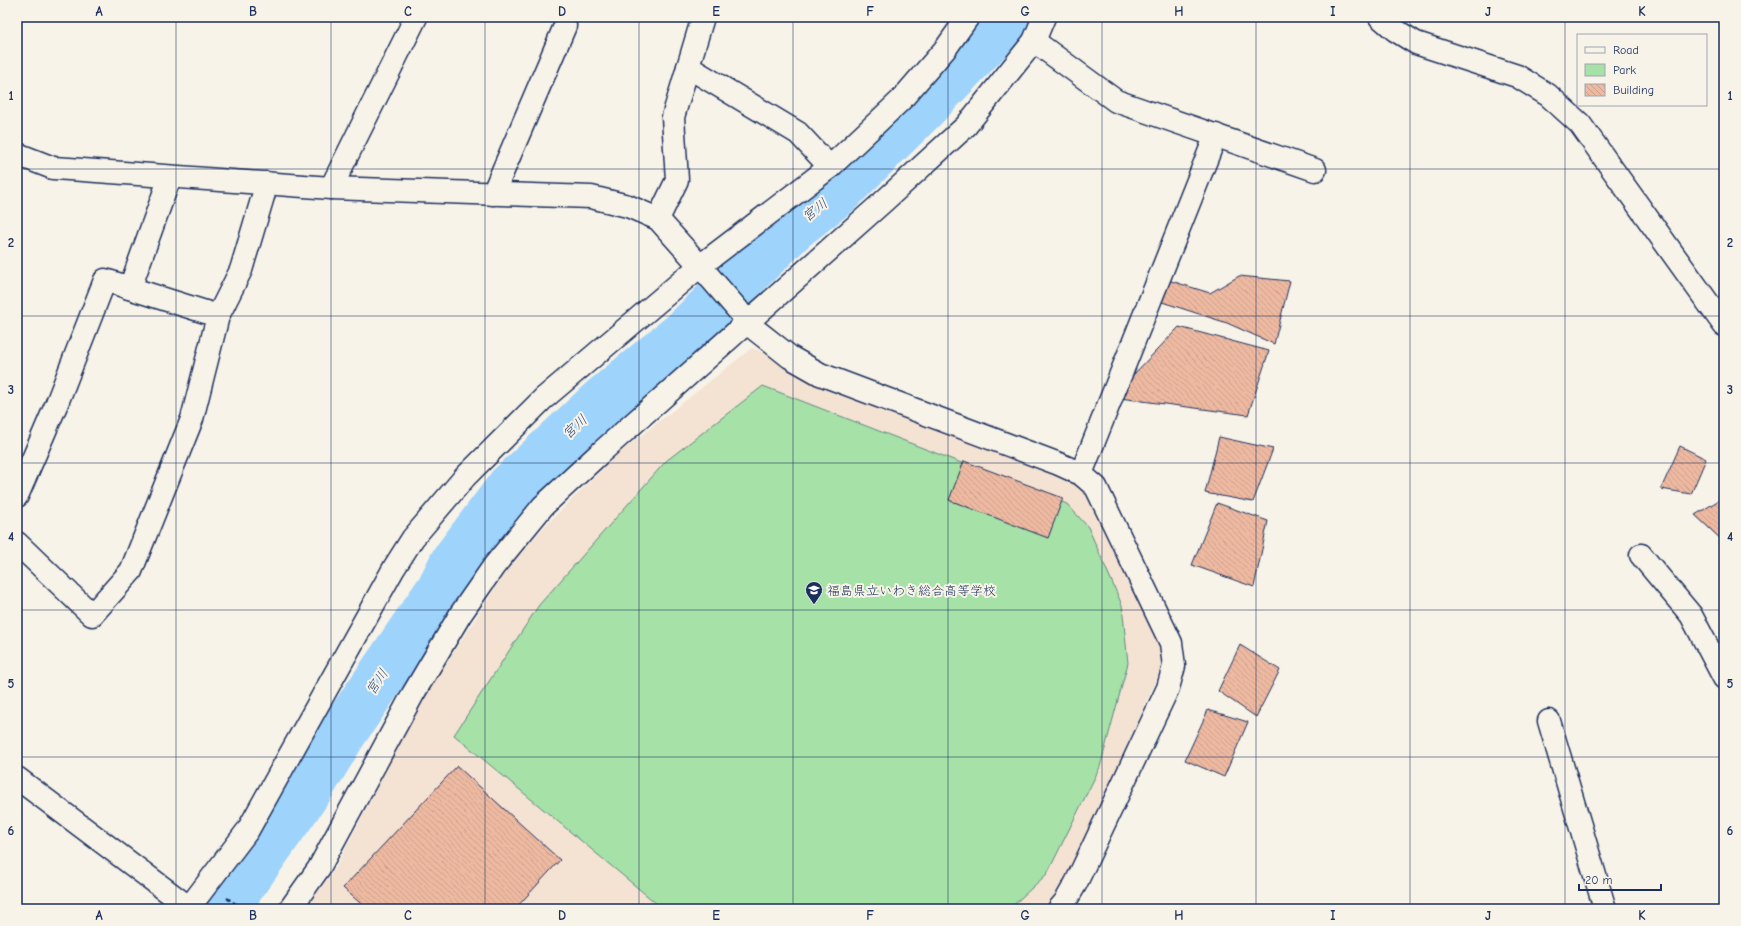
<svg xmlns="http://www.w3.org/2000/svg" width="1741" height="926" viewBox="0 0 1741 926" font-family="'Comic Neue','Klee One',sans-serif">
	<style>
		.built { fill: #f4e2d3 }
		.green { fill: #a6e1a7; stroke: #608882 }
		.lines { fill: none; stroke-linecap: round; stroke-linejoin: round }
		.river { stroke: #9ed3fc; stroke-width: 49 }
		.building { fill: url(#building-back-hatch); stroke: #1b2f5e }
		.minor-casing { stroke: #1b2f5e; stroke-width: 25 }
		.path { stroke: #1b2f5e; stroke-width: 2.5; stroke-dasharray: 4 3; stroke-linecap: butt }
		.minor { stroke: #f7f3e8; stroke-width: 22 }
		.grid { fill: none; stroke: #1b2f5e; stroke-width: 1; stroke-opacity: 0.55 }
		.labels { text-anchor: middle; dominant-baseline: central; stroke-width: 4; stroke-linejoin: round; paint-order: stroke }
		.poi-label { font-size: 13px; fill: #1b2f5e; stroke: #f7f3e8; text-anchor: start }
		.water-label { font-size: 14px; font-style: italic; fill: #35507e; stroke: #f7f3e8 }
		.neatline { fill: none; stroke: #1b2f5e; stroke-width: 1.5 }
		.grid-label { font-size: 13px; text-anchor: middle; font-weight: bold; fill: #1b2f5e }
	</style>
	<defs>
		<pattern id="building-back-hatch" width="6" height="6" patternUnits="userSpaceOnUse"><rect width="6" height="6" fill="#eeb9a1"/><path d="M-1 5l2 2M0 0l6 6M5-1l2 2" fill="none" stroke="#cc9f8d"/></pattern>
	</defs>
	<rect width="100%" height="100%" fill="#f7f3e8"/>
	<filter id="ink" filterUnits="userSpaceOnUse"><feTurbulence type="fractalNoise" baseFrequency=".025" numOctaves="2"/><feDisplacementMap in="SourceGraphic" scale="8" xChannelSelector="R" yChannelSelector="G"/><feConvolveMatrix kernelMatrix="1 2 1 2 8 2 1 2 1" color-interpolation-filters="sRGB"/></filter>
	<g filter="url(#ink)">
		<path class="built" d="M752,348L1073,479L1090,493L1159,637L1162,666L1073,867L1044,909H306L336,867L422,701L505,573L545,526L618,454Z"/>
		<path class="green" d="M763,386L1067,504L1088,527L1122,605L1128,663L1100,767L1047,874L1009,909H663L454,735L539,605L666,461Z"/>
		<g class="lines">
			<path class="river" d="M224,909L307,791L341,735L441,589L454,563L511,487L603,401L683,335L793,227L836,193L924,106L1009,17"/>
		</g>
		<g class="building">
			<path d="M1239,276L1290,281L1274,344L1227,323L1162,302L1168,280L1210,293Z"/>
			<path d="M1179,327L1269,351L1248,415L1112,397Z"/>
			<path d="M1219,437L1273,449L1253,502L1205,493Z"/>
			<path d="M1680,446L1706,459L1691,494L1661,489Z"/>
			<path d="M964,461L1063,498L1048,538L949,500Z"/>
			<path d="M1724,497V542L1695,515Z"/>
			<path d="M1217,503L1268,521L1254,587L1192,565Z"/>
			<path d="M1240,645L1280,670L1256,717L1218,691Z"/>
			<path d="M1208,710L1248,722L1224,777L1185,760Z"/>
			<path d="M457,766L560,860L515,909H367L343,888Z"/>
		</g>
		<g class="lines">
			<defs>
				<g id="minor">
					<path d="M1380,17L1395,30L1416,43L1517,76L1548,95L1580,124L1724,325"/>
					<path d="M1034,41L1116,101L1315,170"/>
					<path d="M688,67L798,133L830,167"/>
					<path d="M17,154L53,168L69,169L331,188L591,197L628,206L658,219L700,266L738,310L747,323L790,357L820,374L1059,464L1081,474L1096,487L1171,643L1174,666L1168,688L1076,883L1065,902L1059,909"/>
					<path d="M331,188L416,17"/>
					<path d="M493,194L565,26"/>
					<path d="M658,219L677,180L673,117L703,17"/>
					<path d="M126,287L218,316"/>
					<path d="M1081,474L1216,135"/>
					<path d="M17,496L57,403L105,280L130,288L170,177"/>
					<path d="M17,543L92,615L131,571L192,419L218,316L241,270L267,183"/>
					<path d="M1641,555L1691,615L1724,678"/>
					<path d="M1549,721L1605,909"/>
					<path d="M17,778L191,909"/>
					<path d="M188,909L248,830L394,568L413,538L465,477L543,399L700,266L830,167L901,100L946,48L968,17"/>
					<path d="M290,909L319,868L413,694L460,615L494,566L543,506L599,454L884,201L966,126L1034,41L1044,17"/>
				</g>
			</defs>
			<use href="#minor" class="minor-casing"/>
			<path class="path" d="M227,898L243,909"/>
			<use href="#minor" class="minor"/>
		</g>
	</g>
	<path class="grid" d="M176,17V909M331,17V909M485,17V909M639,17V909M793,17V909M948,17V909M1102,17V909M1256,17V909M1410,17V909M1565,17V909M17,169H1724M17,316H1724M17,463H1724M17,610H1724M17,757H1724"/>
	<defs>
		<symbol id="school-pin" viewBox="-11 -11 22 30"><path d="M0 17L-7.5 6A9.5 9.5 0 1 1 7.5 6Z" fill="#1b2f5e" stroke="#f7f3e8"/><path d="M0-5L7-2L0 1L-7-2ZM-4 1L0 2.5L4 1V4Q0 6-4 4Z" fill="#fff"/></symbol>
	</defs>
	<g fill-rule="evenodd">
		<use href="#school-pin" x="804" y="580" width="20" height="27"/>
	</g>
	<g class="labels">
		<g class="poi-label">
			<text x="827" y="590">福島県立いわき総合高等学校</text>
		</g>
		<g class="water-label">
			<text transform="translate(815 210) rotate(-38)">宮川</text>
			<text transform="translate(575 427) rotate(-43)">宮川</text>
			<text transform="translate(377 682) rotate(-56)">宮川</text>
		</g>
	</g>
	<rect width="1741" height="926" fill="none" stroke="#f7f3e8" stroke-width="44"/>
	<rect x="1577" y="34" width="130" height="72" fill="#f7f3e8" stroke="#9fa5b1"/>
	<rect x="1585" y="47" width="20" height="6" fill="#f7f3e8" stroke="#9fa5b1"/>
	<text x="1613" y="54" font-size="12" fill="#1b2f5e">Road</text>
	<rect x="1585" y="64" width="20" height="12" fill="#a6e1a7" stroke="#9fa5b1"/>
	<text x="1613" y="74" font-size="12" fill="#1b2f5e">Park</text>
	<rect x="1585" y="84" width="20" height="12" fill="url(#building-back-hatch)" stroke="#9fa5b1"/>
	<text x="1613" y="94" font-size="12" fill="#1b2f5e">Building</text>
	<path d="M1579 884v6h82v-6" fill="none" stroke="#1b2f5e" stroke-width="2"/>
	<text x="1585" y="884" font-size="12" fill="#1b2f5e" stroke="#f7f3e8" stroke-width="3" paint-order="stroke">20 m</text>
	<rect x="22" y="22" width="1697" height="882" class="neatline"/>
	<g class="grid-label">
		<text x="99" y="16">A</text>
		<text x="253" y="16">B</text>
		<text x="408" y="16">C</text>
		<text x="562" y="16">D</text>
		<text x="716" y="16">E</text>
		<text x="870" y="16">F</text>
		<text x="1025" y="16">G</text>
		<text x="1179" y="16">H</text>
		<text x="1333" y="16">I</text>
		<text x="1488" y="16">J</text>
		<text x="1642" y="16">K</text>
		<text x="11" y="100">1</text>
		<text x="1730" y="100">1</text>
		<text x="11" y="247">2</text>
		<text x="1730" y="247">2</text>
		<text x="11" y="394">3</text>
		<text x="1730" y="394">3</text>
		<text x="11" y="541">4</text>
		<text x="1730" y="541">4</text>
		<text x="11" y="688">5</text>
		<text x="1730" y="688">5</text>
		<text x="11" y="835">6</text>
		<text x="1730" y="835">6</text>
		<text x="99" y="920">A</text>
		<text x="253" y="920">B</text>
		<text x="408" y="920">C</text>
		<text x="562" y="920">D</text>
		<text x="716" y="920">E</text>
		<text x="870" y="920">F</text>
		<text x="1025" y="920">G</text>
		<text x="1179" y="920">H</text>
		<text x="1333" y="920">I</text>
		<text x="1488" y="920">J</text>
		<text x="1642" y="920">K</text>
	</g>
</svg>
